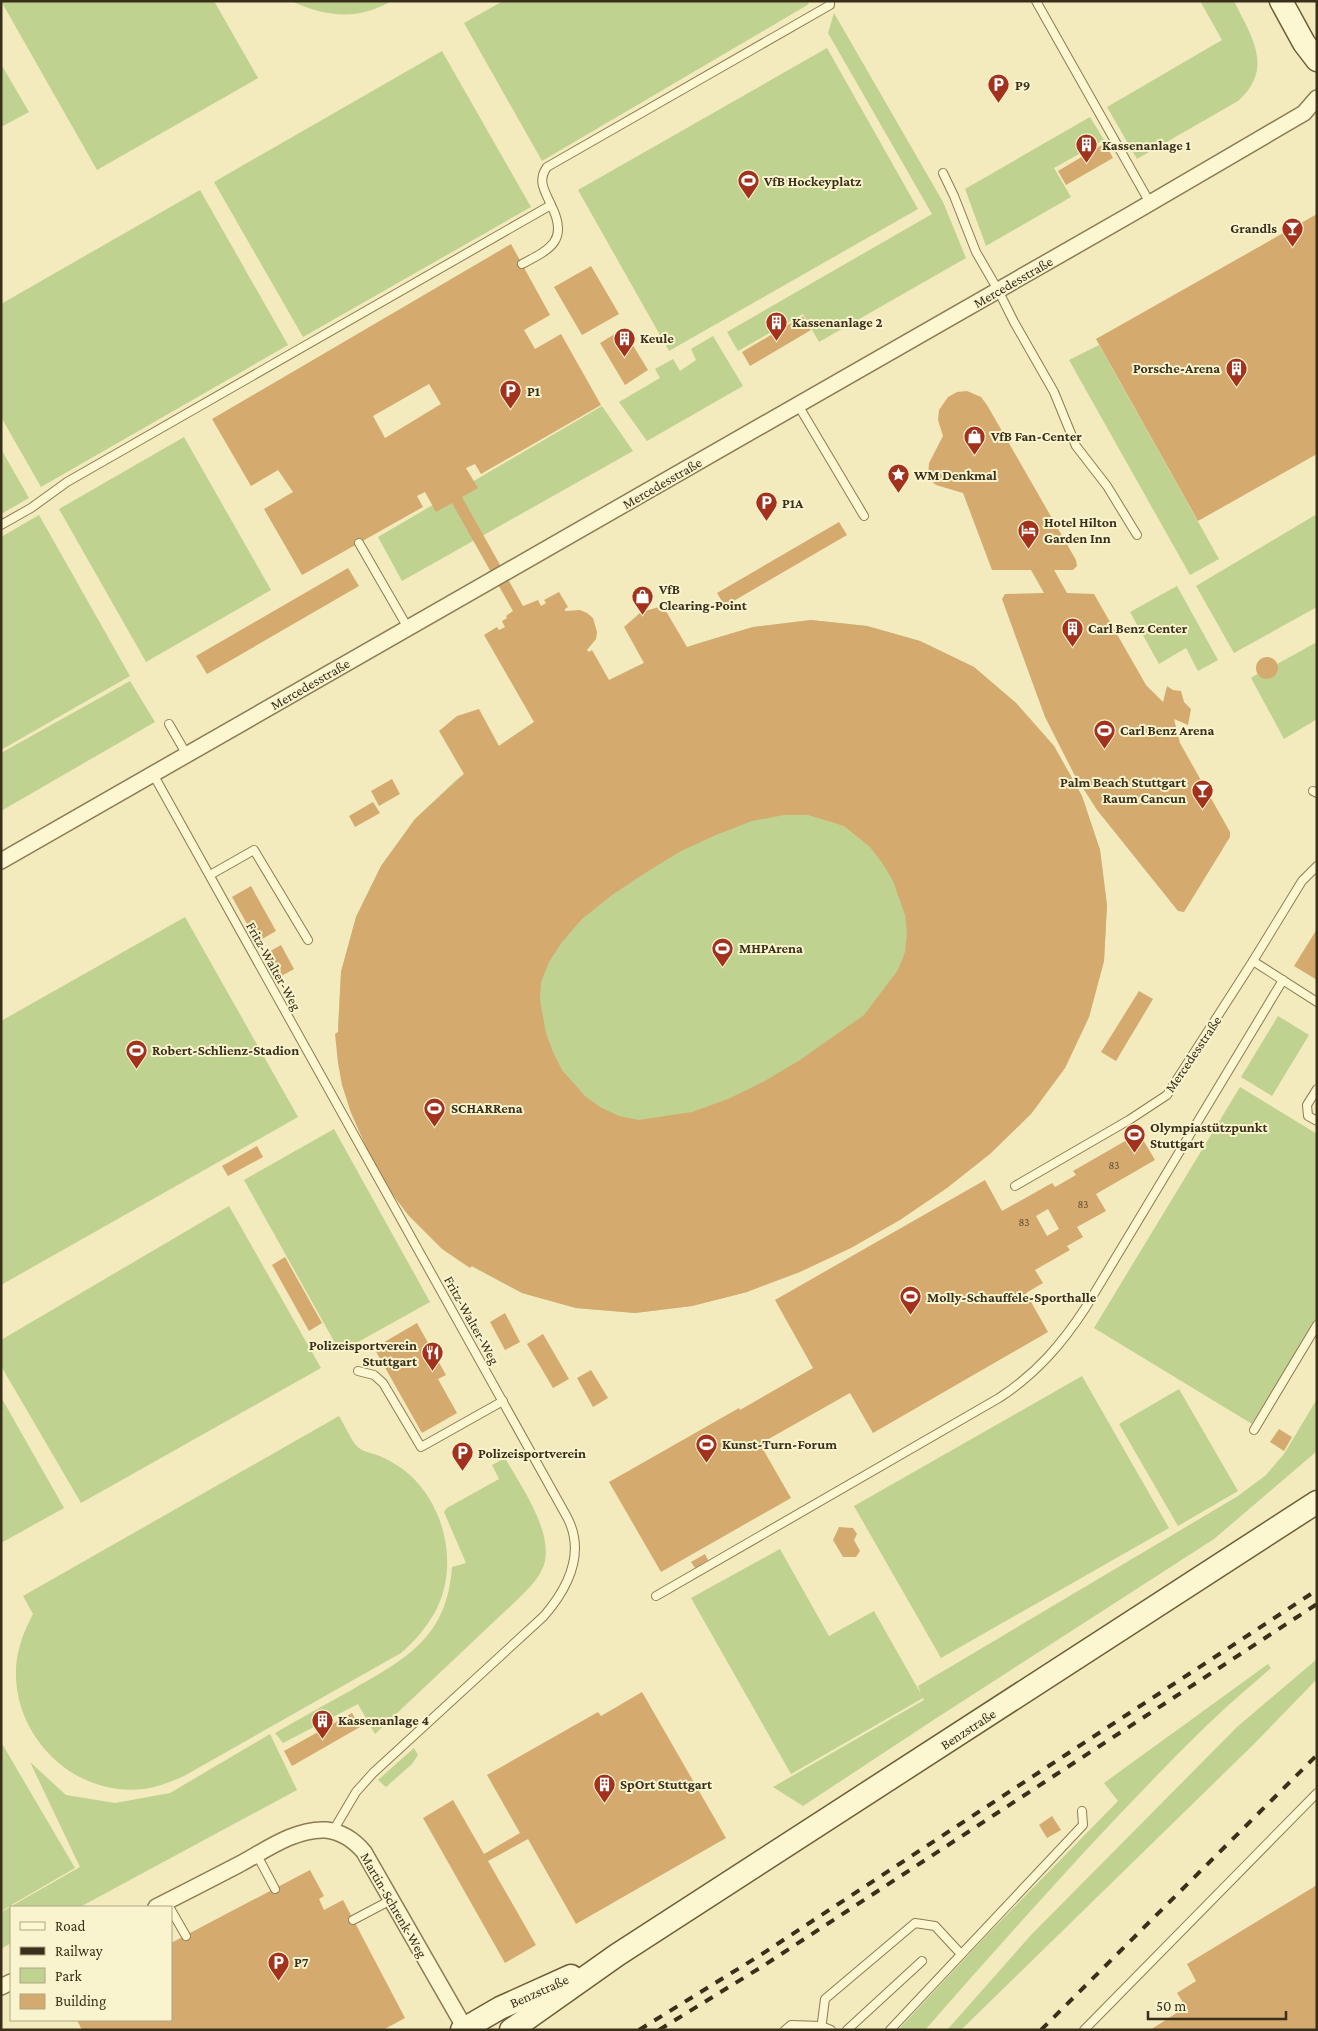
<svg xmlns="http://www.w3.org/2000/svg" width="1318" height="2031" viewBox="0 0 1318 2031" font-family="'Crimson Pro',serif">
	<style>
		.green { fill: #bfd290 }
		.building { fill: #d5aa6e; fill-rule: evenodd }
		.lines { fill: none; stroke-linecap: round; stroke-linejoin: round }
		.lane-casing { stroke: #8c7b54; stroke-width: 10 }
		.street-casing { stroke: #8c7b54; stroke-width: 18 }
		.secondary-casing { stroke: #6e5c37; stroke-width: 25 }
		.lane { stroke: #fdf7d1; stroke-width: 8 }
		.street { stroke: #fdf7d1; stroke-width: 15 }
		.secondary { stroke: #fdf7d1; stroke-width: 22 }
		.rail { stroke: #3a2f1a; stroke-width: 4; stroke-dasharray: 9 9; stroke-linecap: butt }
		.labels { text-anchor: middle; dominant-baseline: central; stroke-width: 4; stroke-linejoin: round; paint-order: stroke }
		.number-label { font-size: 11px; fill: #614e2f }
		.poi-label { font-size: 14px; font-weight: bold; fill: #3a2f1a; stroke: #f9f4cd; text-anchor: start }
		.street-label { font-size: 14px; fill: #3a2f1a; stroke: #f9f4cd }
	</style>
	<rect width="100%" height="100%" fill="#f3ebbd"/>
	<g class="green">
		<path d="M1,1H214L258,78L97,170Z"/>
		<path d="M291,1H392C356,21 327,17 291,1Z"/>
		<path d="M503,1H807L809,4L542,161L464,23Z"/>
		<path d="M1200,1H1234C1251,36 1275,68 1238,101L1137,159L1107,107L1222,40Z"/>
		<path d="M834,13L943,202L966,258L819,342L803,314L738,351L727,332L932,214L828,33Z"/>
		<path d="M827,48L918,209L669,351L578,190Z"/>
		<path d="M442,51L531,207L303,337L214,182Z"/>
		<path d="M1,64L29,112L1,127Z"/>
		<path d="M1090,117L1104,140L1054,168L1071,197L986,246L965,189Z"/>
		<path d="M200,190L288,345L41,487L1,417V304Z"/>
		<path d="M713,336L743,386L647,441L619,402L660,378L655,369L673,359L680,371L696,360L691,349Z"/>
		<path d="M1099,345L1219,559L1190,575L1069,360Z"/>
		<path d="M602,406L633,451L402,581L378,537Z"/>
		<path d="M184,437L271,590L146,662L59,509Z"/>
		<path d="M1,449L29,498L1,514Z"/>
		<path d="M1317,514V607L1234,653L1196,586Z"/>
		<path d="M39,515L130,676L1,750V537Z"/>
		<path d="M1177,586L1218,660L1198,671L1186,648L1159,664L1130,612Z"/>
		<path d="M811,620L867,626L920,641L974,667L1016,703L1054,746L1082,796L1100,850L1107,905L1104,961L1089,1017L1065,1068L1031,1114L747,1292L692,1306L635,1313L576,1308L522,1293L473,1267L429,1232L346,1085L338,1028L341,972L356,917L381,866L415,819L455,781L500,745L546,714L595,687L646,662L699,643L753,627Z"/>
		<path d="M1317,642V719L1284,739L1251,678L1257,674L1267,679C1275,678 1280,672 1277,664Z"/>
		<path d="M130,681L155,722L1,811V753Z"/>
		<path d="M185,917L298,1117L1,1285V1021Z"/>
		<path d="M1278,1016L1309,1035L1272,1096L1241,1077Z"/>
		<path d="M1240,1087L1317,1134V1317L1252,1424L1094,1328Z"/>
		<path d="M334,1129L430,1302L340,1352L244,1180Z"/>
		<path d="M229,1206L321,1368L81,1503L1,1366V1340Z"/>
		<path d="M1082,1376L1169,1528L941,1658L854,1506Z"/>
		<path d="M1179,1389L1238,1491L1178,1526L1119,1424Z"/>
		<path d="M1,1397L64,1508L1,1543Z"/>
		<path d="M1317,1399V1451L1214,1539L935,1719L803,1806L773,1787L924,1700L923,1698L791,1774L691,1598L780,1549L829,1636L874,1611L921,1694L918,1686L1238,1496L1266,1475L1284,1454Z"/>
		<path d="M339,1416C344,1424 353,1444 359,1448C364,1452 372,1453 377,1455C388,1459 401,1467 410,1475C446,1508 459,1568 435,1612C426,1628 415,1641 401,1653L184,1776C171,1782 158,1787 144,1789C74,1797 13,1737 16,1668C17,1649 24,1631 33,1614L23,1596Z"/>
		<path d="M505,1458C521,1486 554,1532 544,1565C539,1579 528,1589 518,1599L375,1734L358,1704L283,1743L275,1733C301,1718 328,1703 355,1688C409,1657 447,1636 452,1567L466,1563L444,1512L447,1508L499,1479L492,1465Z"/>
		<path d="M1317,1659V1679L1255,1743L961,2030H947L1031,1935L1237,1727Z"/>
		<path d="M1268,1664L1271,1668C1247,1689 1221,1711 1198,1734C1103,1828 1014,1929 925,2030H898L986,1936L1118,1801L1104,1783Z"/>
		<path d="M270,1734L297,1790L80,1907H11V1943L1,1949V1912L80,1867L30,1762L66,1795L115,1803L170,1793Z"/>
		<path d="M1,1742L75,1868L1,1911Z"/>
		<path d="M414,1748L418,1755L412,1764L386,1787L378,1780Z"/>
	</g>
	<g class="building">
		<path d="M1105,143L1113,158L1066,185L1058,171Z"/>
		<path d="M1317,214V454L1198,521L1096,339Z"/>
		<path d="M511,244L550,315L524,330L535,349L561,334L601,405L481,474L475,464L466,468L478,488L462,497L523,606L538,600L541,606L546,603L544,600L559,592L568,607L565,609V611L580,610L587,613L593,618L597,632L596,639L587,650L589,652L592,650L609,680L644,663L624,627L641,612L663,606L687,647L753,627L811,620L867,626L920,641L974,667L1016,703L1054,746L1082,796L1100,850L1107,905L1104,961L1089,1017L1065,1068L1031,1114L990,1154L947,1188L900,1220L851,1248L800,1272L747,1292L692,1306L635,1313L576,1308L522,1293L472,1266L470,1268L442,1249L408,1215L391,1192L375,1167L351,1113L342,1085L338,1063L335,1034L338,1032L341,972L356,917L381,866L415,819L464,774L439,731L457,716L479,709L499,746L534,722L484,635L497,627L499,630L505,627L502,621L507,618L506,616L513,611L452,503L436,512L425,492L417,496L423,507L302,575L264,509L293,492L278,470L251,486L212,419ZM429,384L441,404L385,438L373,416ZM784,815H808L844,826L870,847L883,864L893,881L905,915L907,933L905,952L898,970L864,1015L800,1060L763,1082L728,1099L692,1112L639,1120L619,1116L600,1107L585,1096L562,1070L553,1052L546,1033L540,1000L541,982L549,962L562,942L582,919L612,895L645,873L681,851L716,835L752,821Z"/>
		<path d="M591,266L619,314L582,335L554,287Z"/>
		<path d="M803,316L811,330L750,366L742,352Z"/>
		<path d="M623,329L648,370L625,385L600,343Z"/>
		<path d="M967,391L981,397L987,405L1076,560L1077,566L1073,570H1054L1067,593L1094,594L1146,685L1163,702L1167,686L1173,690L1181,691L1184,702L1191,709L1188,725L1174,719L1180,743L1230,832V837L1184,912L1178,911L1097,810L1074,774L1045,717L1002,599L1005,594L1044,593L1031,570H992L963,493L936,485L928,478L929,463L943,436L938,420L939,410L948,397L957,392Z"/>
		<path d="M839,522L847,535L725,606L717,593Z"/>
		<path d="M348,568L359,586L207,674L196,656Z"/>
		<circle cx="1267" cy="668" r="11"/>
		<path d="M392,779L400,794L379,806L371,791Z"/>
		<path d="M373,802L380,813L355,827L349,816Z"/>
		<path d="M251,886L276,931L257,942L232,897Z"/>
		<path d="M1317,929V980L1294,966Z"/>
		<path d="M281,945L294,969L278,978L265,954Z"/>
		<path d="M1139,991L1153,999L1116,1061L1101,1052Z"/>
		<path d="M1139,1133L1155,1160L1096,1194L1106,1211L1077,1227L1083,1237L1067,1246L1070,1250L1035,1270L1043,1283L1026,1293L1048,1332L873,1433L850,1393L760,1444L791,1498L661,1572L609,1482L739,1408L740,1410L813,1368L775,1300L985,1180L1002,1211L1052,1183L1055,1187L1076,1175L1073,1171ZM1048,1209L1059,1229L1047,1236L1036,1216Z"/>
		<path d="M257,1146L263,1157L228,1176L222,1166Z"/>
		<path d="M285,1257L322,1323L309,1331L272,1265Z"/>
		<path d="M505,1313L520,1342L505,1350L490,1322Z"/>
		<path d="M417,1323L446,1375L438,1379L457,1413L422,1433L374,1348Z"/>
		<path d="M543,1334L569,1379L553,1388L527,1344Z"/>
		<path d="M591,1370L608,1398L593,1407L577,1378Z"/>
		<path d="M1279,1429L1292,1437L1284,1451L1270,1442Z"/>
		<path d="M839,1527L853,1528L857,1534L854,1540L860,1551L856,1557H843L833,1540Z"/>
		<path d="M705,1554L708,1560L695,1568L691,1562Z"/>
		<path d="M642,1692L726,1838L576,1924L528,1839L488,1861L536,1945L505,1963L423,1818L453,1800L484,1854L520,1833L487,1775L598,1712L601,1716Z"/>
		<path d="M352,1713L360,1727L292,1766L284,1751Z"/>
		<path d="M1052,1816L1061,1830L1047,1838L1039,1825Z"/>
		<path d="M310,1870L324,1896L319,1899L324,1910L343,1900L405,2018L383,2030H82L77,2020H171V1943Z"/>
		<path d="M1317,1885V2030H1150L1186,2007L1177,1993L1196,1981L1187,1964Z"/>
	</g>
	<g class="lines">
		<defs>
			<g id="lane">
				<path d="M1036,1L1150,203"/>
				<path d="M943,173L954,196L976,252L998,290L1014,322L1054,392L1076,446L1107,486L1137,535"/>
				<path d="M522,264C551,249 569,240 551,205"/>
				<path d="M798,405L864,516"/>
				<path d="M1,525L31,508L67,482L551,205C545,191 537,181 547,167L830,5V1"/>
				<path d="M359,543L408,628"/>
				<path d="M169,724L187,755"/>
				<path d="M153,774L567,1517C586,1553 568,1588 544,1616L373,1773L356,1792L333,1831"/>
				<path d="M1313,791L1317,793"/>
				<path d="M210,875L254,850L308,940"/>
				<path d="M1253,961L1317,1002"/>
				<path d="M1317,1089L1307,1105L1308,1116L1317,1121"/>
				<path d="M1015,1186L1129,1120L1167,1095L1253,961L1302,881L1317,866"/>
				<path d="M358,1371L374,1375L383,1383L421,1447L503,1401"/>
				<path d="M1254,1430L1317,1325"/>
				<path d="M656,1596L999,1398C1036,1374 1062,1344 1086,1307L1283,980"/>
				<path d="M257,1855L275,1889"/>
				<path d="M171,1910L186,1936"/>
				<path d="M353,1920L391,1900"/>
				<path d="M785,2030L791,2025L821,2026L831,2030"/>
				<path d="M821,2030L825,1999L915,1923L935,1926L961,1954"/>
				<path d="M847,2030L922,1961"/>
				<path d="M890,2030L1083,1825L1082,1811"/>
				<path d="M1084,2030L1317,1793"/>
			</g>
			<g id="street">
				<path d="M1,861L1133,213L1304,113L1317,98"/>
				<path d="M156,1907C184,1893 211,1879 238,1865C263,1852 295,1828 326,1830C342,1832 354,1840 364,1852L466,2030"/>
				<path d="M1,1987L11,1982"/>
			</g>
			<g id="secondary">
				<path d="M1281,1L1304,43L1317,60"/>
				<path d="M462,2030L500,2008L571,1976"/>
				<path d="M511,2030L617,1955L1317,1502"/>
			</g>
		</defs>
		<use href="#lane" class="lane-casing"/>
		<use href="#street" class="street-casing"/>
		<use href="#secondary" class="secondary-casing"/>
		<use href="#lane" class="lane"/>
		<use href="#street" class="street"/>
		<use href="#secondary" class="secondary"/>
		<g class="rail">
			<path d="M639,2030L759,1956L1317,1590"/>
			<path d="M659,2030L763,1966L1317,1604"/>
			<path d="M1041,2030L1317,1755"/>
		</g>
	</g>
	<defs>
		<symbol id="parking-pin" viewBox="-11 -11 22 30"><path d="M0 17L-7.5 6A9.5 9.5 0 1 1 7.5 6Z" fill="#a2321d" stroke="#f9f4cd"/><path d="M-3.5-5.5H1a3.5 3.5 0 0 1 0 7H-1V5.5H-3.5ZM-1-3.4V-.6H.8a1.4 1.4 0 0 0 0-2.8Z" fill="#fff"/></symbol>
		<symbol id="building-pin" viewBox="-11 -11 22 30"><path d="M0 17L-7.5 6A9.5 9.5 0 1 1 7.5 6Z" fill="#a2321d" stroke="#f9f4cd"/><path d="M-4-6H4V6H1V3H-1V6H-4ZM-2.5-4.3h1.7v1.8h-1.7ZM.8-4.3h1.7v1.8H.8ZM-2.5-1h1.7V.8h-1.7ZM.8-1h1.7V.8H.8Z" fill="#fff"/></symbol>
		<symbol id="stadium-pin" viewBox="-11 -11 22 30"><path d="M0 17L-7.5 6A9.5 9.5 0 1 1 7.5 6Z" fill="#a2321d" stroke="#f9f4cd"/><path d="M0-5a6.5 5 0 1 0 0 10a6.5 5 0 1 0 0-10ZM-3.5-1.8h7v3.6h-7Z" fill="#fff"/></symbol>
		<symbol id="bar-pin" viewBox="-11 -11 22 30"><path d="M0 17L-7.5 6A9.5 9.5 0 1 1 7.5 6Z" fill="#a2321d" stroke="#f9f4cd"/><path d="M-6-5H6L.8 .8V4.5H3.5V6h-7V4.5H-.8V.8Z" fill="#fff"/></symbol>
		<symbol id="shop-pin" viewBox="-11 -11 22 30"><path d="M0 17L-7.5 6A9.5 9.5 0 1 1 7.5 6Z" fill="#a2321d" stroke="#f9f4cd"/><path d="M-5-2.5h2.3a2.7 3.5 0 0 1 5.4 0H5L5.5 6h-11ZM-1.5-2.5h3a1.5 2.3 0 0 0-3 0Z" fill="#fff"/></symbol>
		<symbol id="sight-pin" viewBox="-11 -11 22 30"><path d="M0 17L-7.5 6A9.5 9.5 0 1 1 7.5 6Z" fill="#a2321d" stroke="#f9f4cd"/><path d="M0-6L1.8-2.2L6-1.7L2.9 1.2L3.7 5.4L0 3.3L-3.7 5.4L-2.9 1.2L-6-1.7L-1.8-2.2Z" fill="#fff"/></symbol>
		<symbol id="hotel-pin" viewBox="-11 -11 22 30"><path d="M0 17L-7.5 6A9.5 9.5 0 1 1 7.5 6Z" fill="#a2321d" stroke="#f9f4cd"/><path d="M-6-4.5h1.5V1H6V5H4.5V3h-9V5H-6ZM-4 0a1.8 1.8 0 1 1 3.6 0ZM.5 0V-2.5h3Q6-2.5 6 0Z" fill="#fff"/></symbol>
		<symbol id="restaurant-pin" viewBox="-11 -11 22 30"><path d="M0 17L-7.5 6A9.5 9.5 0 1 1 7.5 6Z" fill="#a2321d" stroke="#f9f4cd"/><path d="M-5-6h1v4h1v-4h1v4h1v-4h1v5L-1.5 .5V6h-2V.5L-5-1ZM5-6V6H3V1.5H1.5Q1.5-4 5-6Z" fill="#fff"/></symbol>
	</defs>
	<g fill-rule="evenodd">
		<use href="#parking-pin" x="986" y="72" width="25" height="34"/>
		<use href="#building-pin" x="1074" y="132" width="25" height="34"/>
		<use href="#stadium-pin" x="736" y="168" width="25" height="34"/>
		<use href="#bar-pin" x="1280" y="216" width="25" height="34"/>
		<use href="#building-pin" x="764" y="310" width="25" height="34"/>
		<use href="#building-pin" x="612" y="326" width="25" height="34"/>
		<use href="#building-pin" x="1224" y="356" width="25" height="34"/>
		<use href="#parking-pin" x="498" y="378" width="25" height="34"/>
		<use href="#shop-pin" x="962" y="424" width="25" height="34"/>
		<use href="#sight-pin" x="886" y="462" width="25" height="34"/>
		<use href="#parking-pin" x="754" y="490" width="25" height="34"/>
		<use href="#hotel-pin" x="1016" y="518" width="25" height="34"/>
		<use href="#shop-pin" x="630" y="584" width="25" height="34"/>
		<use href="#building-pin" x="1060" y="616" width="25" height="34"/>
		<use href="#stadium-pin" x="1092" y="718" width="25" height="34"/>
		<use href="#bar-pin" x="1190" y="778" width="25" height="34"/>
		<use href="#stadium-pin" x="710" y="936" width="25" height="34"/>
		<use href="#stadium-pin" x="124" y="1038" width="25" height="34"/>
		<use href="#stadium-pin" x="422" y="1096" width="25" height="34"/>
		<use href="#stadium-pin" x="1122" y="1122" width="25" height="34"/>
		<use href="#stadium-pin" x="898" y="1284" width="25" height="34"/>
		<use href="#restaurant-pin" x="420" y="1340" width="25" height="34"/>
		<use href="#stadium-pin" x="694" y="1432" width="25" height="34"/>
		<use href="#parking-pin" x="450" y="1440" width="25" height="34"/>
		<use href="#building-pin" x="310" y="1708" width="25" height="34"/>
		<use href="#building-pin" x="592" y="1772" width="25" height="34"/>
		<use href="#parking-pin" x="266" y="1950" width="25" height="34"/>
	</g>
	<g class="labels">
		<g class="number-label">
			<text x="1114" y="1165">83</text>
			<text x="1083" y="1204">83</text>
			<text x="1024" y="1222">83</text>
		</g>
		<g class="poi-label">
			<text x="1015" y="85">P9</text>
			<text x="1102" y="145">Kassenanlage 1</text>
			<text x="764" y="181">VfB Hockeyplatz</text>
			<text x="1277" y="228" text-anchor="end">Grandls</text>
			<text x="792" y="322">Kassenanlage 2</text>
			<text x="640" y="338">Keule</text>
			<text x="1220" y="368" text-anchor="end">Porsche-Arena</text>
			<text x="527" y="391">P1</text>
			<text x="991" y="436">VfB Fan-Center</text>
			<text x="914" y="475">WM Denkmal</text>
			<text x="782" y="503">P1A</text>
			<text x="1044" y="522">Hotel Hilton<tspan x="1044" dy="16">Garden Inn</tspan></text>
			<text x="659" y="589">VfB<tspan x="659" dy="16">Clearing-Point</tspan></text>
			<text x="1088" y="628">Carl Benz Center</text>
			<text x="1120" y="730">Carl Benz Arena</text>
			<text x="1186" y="782" text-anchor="end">Palm Beach Stuttgart<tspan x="1186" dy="16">Raum Cancun</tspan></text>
			<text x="739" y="948">MHPArena</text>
			<text x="152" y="1050">Robert-Schlienz-Stadion</text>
			<text x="451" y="1108">SCHARRena</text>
			<text x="1150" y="1127">Olympiastützpunkt<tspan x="1150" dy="16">Stuttgart</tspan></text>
			<text x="927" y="1297">Molly-Schauffele-Sporthalle</text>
			<text x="417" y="1345" text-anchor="end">Polizeisportverein<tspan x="417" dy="16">Stuttgart</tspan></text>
			<text x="722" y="1444">Kunst-Turn-Forum</text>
			<text x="478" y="1453">Polizeisportverein</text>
			<text x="338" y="1720">Kassenanlage 4</text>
			<text x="620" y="1784">SpOrt Stuttgart</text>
			<text x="294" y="1962">P7</text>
		</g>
		<g class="street-label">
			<text transform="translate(1013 282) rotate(-30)">Mercedesstraße</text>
			<text transform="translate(662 483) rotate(-30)">Mercedesstraße</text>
			<text transform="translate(310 684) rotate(-30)">Mercedesstraße</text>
			<text transform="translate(274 966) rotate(61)">Fritz-Walter-Weg</text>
			<text transform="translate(1193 1054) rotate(-56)">Mercedesstraße</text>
			<text transform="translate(472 1320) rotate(61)">Fritz-Walter-Weg</text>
			<text transform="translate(968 1729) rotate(-33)">Benzstraße</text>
			<text transform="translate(394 1905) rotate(60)">Martin-Schrenk-Weg</text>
			<text transform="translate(539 1991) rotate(-24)">Benzstraße</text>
		</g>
	</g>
	<rect width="1318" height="2031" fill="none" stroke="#3a2f1a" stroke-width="5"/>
	<rect x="10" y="1906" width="162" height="115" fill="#f9f4cd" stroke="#ada585"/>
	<rect x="20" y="1922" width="25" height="8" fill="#fdf7d1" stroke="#ada585"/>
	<text x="55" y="1931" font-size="15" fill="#3a2f1a">Road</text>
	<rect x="20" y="1947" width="25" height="8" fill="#3a2f1a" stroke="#ada585"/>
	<text x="55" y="1956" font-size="15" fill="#3a2f1a">Railway</text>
	<rect x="20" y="1968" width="25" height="15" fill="#bfd290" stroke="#ada585"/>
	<text x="55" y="1981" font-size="15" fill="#3a2f1a">Park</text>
	<rect x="20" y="1994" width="25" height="15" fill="#d5aa6e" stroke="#ada585"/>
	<text x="55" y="2006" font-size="15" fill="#3a2f1a">Building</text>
	<path d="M1148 2011v8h138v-8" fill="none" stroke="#3a2f1a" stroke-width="2.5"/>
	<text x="1156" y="2011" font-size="15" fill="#3a2f1a" stroke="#f9f4cd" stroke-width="4" paint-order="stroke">50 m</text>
</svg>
